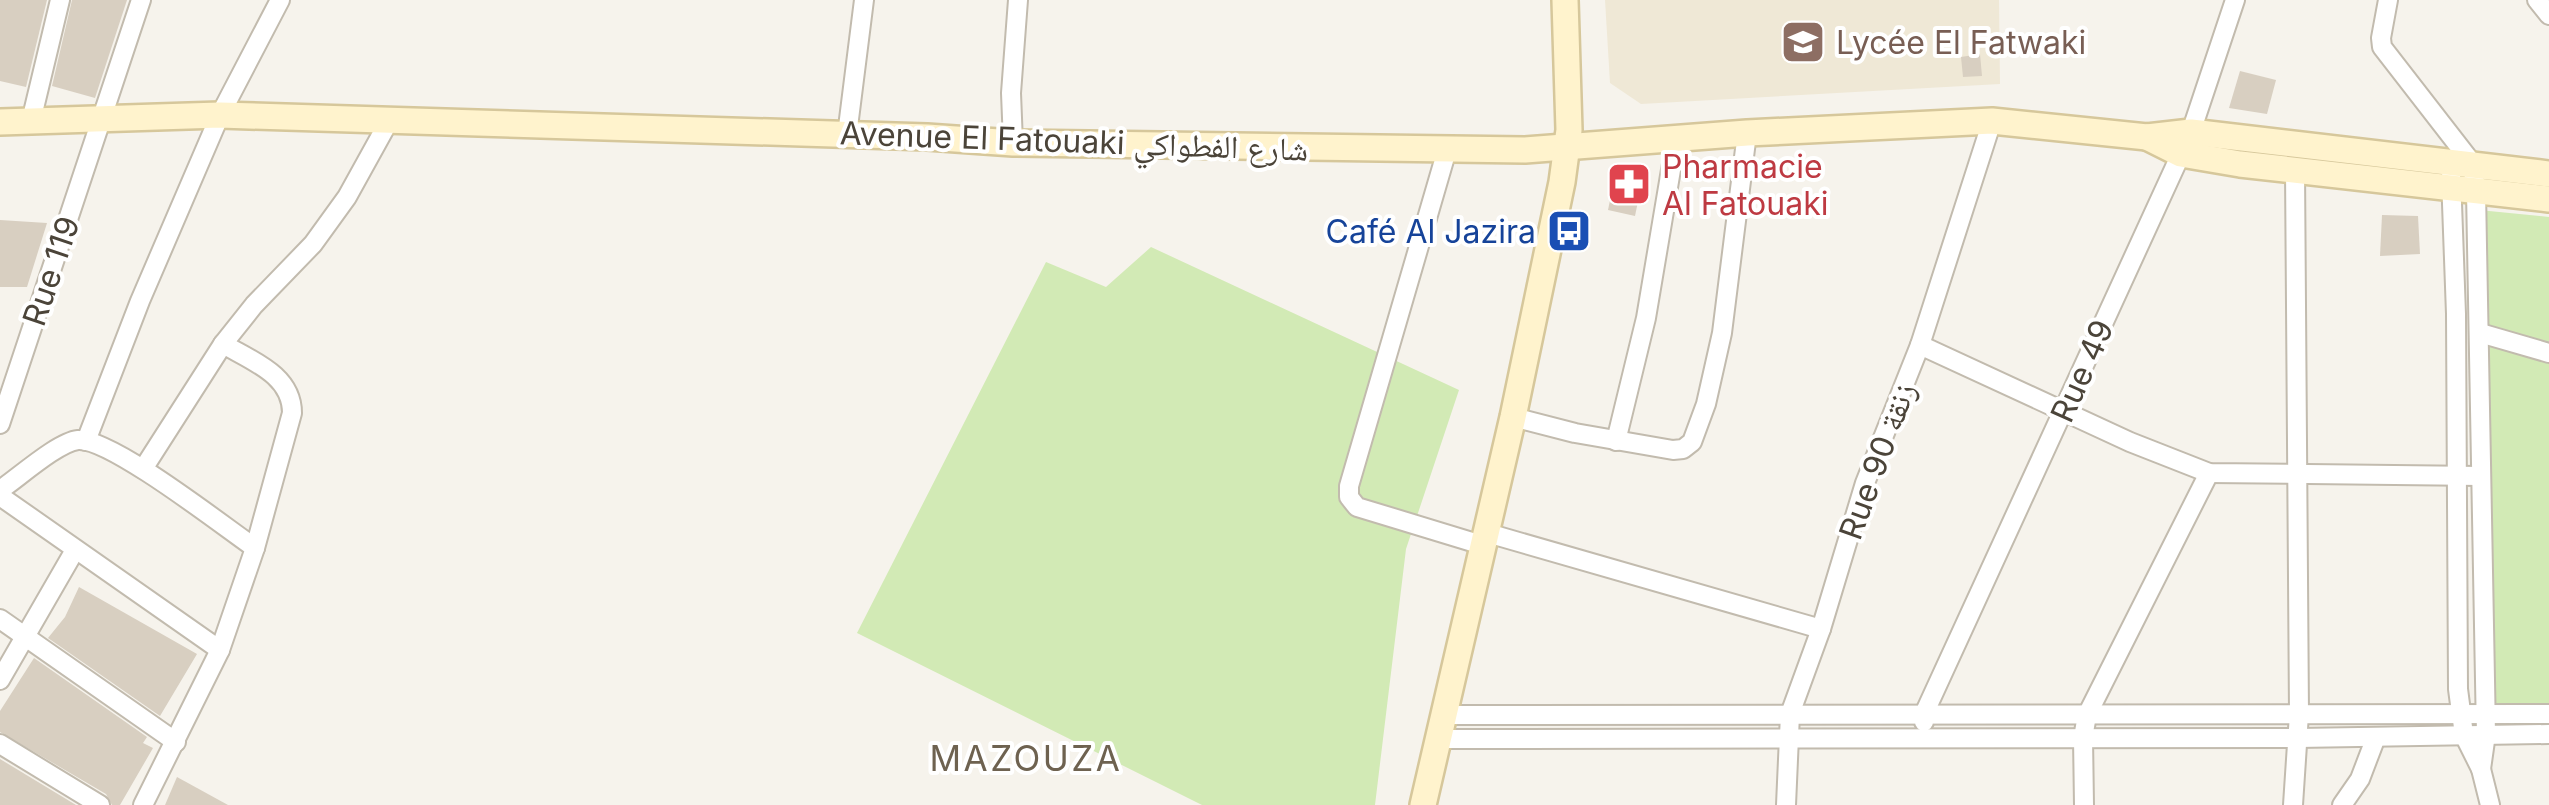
<svg xmlns="http://www.w3.org/2000/svg" width="2549" height="805" viewBox="0 0 2549 805" font-family="Inter,'Noto Naskh Arabic',sans-serif">
	<style>
		.education { fill: #efe8d6 }
		.green { fill: #d2eab5 }
		.building { fill: #d8cfc1 }
		.lines { fill: none; stroke-linecap: round; stroke-linejoin: round }
		.street-casing { stroke: #c2bbae; stroke-width: 22 }
		.secondary-casing { stroke: #d6c79b; stroke-width: 30 }
		.street { stroke: #fff; stroke-width: 18 }
		.secondary { stroke: #fff3cd; stroke-width: 25 }
		.labels { text-anchor: middle; dominant-baseline: central; stroke-width: 8; stroke-linejoin: round; paint-order: stroke }
		.education-label { font-size: 32px; fill: #785e54; stroke: #fff; text-anchor: start }
		.street-label { font-size: 32px; fill: #4b4439; stroke: #fff }
		.health-label { font-size: 32px; fill: #be3a42; stroke: #fff; text-anchor: start }
		.transit-label { font-size: 32px; fill: #164399; stroke: #fff; text-anchor: end }
		.neighbourhood-label { font-size: 35px; letter-spacing: 2.5px; fill: #6e6250; stroke: #fff }
	</style>
	<rect width="100%" height="100%" fill="#f6f3ec"/>
	<path class="education" d="M1605,0H1999L2000,84L1641,104L1610,83Z"/>
	<g class="green">
		<path d="M2479,210L2549,217V708L2486,709Z"/>
		<path d="M1151,247L1459,390L1406,549L1375,805H1202L857,633L1046,262L1106,287Z"/>
	</g>
	<g class="building">
		<path d="M0,0H47L26,87L0,81Z"/>
		<path d="M72,0H127L95,98L52,86Z"/>
		<path d="M1980,54L1982,76L1963,77L1961,57Z"/>
		<path d="M2240,71L2276,80L2267,114L2229,108Z"/>
		<path d="M1615,176L1642,182L1635,216L1608,210Z"/>
		<path d="M2382,215L2418,216L2420,254L2380,256Z"/>
		<path d="M0,220L47,223L27,287H0Z"/>
		<path d="M79,587L197,654L160,716L48,638L65,617Z"/>
		<path d="M34,658L147,737L143,743L153,748L120,805H112L106,794L0,732V711Z"/>
		<path d="M0,759L76,805H0Z"/>
		<path d="M177,777L228,805H165Z"/>
	</g>
	<g class="lines">
		<defs>
			<g id="street">
				<path d="M2388,0L2381,38L2382,47L2472,163L2476,191L2486,734L2481,769"/>
				<path d="M2537,0L2549,15"/>
				<path d="M31,121L60,0"/>
				<path d="M847,135L864,0"/>
				<path d="M1013,143L1011,93L1018,0"/>
				<path d="M1447,150L1349,486V497L1357,507L1482,545"/>
				<path d="M2451,176L2456,314L2458,689L2464,735L2481,769L2490,805"/>
				<path d="M2480,333L2549,353"/>
				<path d="M1920,345L2130,442L2209,473L2481,476"/>
				<path d="M1513,417L1575,433L1673,450L1683,449L1692,442L1706,404L1722,333L1747,133"/>
				<path d="M0,424L141,0"/>
				<path d="M86,441L140,301L220,115L280,0"/>
				<path d="M1616,441L1646,318L1676,140"/>
				<path d="M143,469L223,344L254,305L313,244L347,197L389,121"/>
				<path d="M0,490C18,478 58,442 78,440C111,438 223,526 255,548"/>
				<path d="M0,496L220,650"/>
				<path d="M1484,532L1821,629"/>
				<path d="M0,619L176,742"/>
				<path d="M0,680L75,550"/>
				<path d="M1445,715L2549,714"/>
				<path d="M1924,722V714L2191,132L2235,0"/>
				<path d="M1440,739L2298,738L2549,734"/>
				<path d="M0,744L100,805"/>
				<path d="M143,805L220,650L255,548L292,413C292,375 252,361 223,344"/>
				<path d="M1786,805L1790,714L1821,629L1865,483L1920,345L1992,121"/>
				<path d="M2084,805L2083,738L2087,715L2209,473"/>
				<path d="M2293,805L2299,714L2295,169"/>
				<path d="M2342,805L2360,779L2376,737"/>
			</g>
			<g id="secondary">
				<path d="M0,122L220,115L927,137L1013,143L1525,150L1747,133L1992,121L2147,137L2191,132L2549,174"/>
				<path d="M2147,137L2181,154L2240,164L2549,199"/>
				<path d="M1423,805L1513,417L1562,182L1569,130L1565,0"/>
			</g>
		</defs>
		<use href="#street" class="street-casing"/>
		<use href="#secondary" class="secondary-casing"/>
		<use href="#street" class="street"/>
		<use href="#secondary" class="secondary"/>
	</g>
	<defs>
		<symbol id="school-square" viewBox="-11 -11 22 22"><rect x="-9" y="-9" width="18" height="18" rx="4" fill="#8d6e63" stroke="#fff"/><path d="M0-5L7-2L0 1L-7-2ZM-4 1L0 2.5L4 1V4Q0 6-4 4Z" fill="#fff"/></symbol>
		<symbol id="pharmacy-square" viewBox="-11 -11 22 22"><rect x="-9" y="-9" width="18" height="18" rx="4" fill="#e0444e" stroke="#fff"/><path d="M-2-6h4v4h4v4h-4v4h-4v-4h-4v-4h4Z" fill="#fff"/></symbol>
		<symbol id="bus-square" viewBox="-11 -11 22 22"><rect x="-9" y="-9" width="18" height="18" rx="4" fill="#1a4fb4" stroke="#fff"/><path d="M-5-6H5V4H4V6H2V4H-2V6H-4V4H-5ZM-3.5-4V0h7V-4ZM-3.5 1.2v1.5H-2V1.2ZM2 1.2v1.5H3.5V1.2Z" fill="#fff"/></symbol>
	</defs>
	<g fill-rule="evenodd">
		<use href="#school-square" x="1778" y="17" width="50" height="50"/>
		<use href="#pharmacy-square" x="1604" y="159" width="50" height="50"/>
		<use href="#bus-square" x="1544" y="206" width="50" height="50"/>
	</g>
	<g class="labels">
		<g class="education-label">
			<text x="1836" y="42">Lycée El Fatwaki</text>
		</g>
		<g class="street-label">
			<text transform="translate(1074 141) rotate(2)">Avenue El Fatouaki شارع الفطواكي</text>
			<text transform="translate(51 271) rotate(-71)">Rue 119</text>
			<text transform="translate(2082 371) rotate(-66)">Rue 49</text>
			<text transform="translate(1877 461) rotate(-70)">Rue 90 زنقة</text>
		</g>
		<g class="health-label">
			<text x="1662" y="166">Pharmacie<tspan x="1662" dy="37">Al Fatouaki</tspan></text>
		</g>
		<g class="transit-label">
			<text x="1536" y="231">Café Al Jazira</text>
		</g>
		<g class="neighbourhood-label">
			<text x="1026" y="758">MAZOUZA</text>
		</g>
	</g>
</svg>
